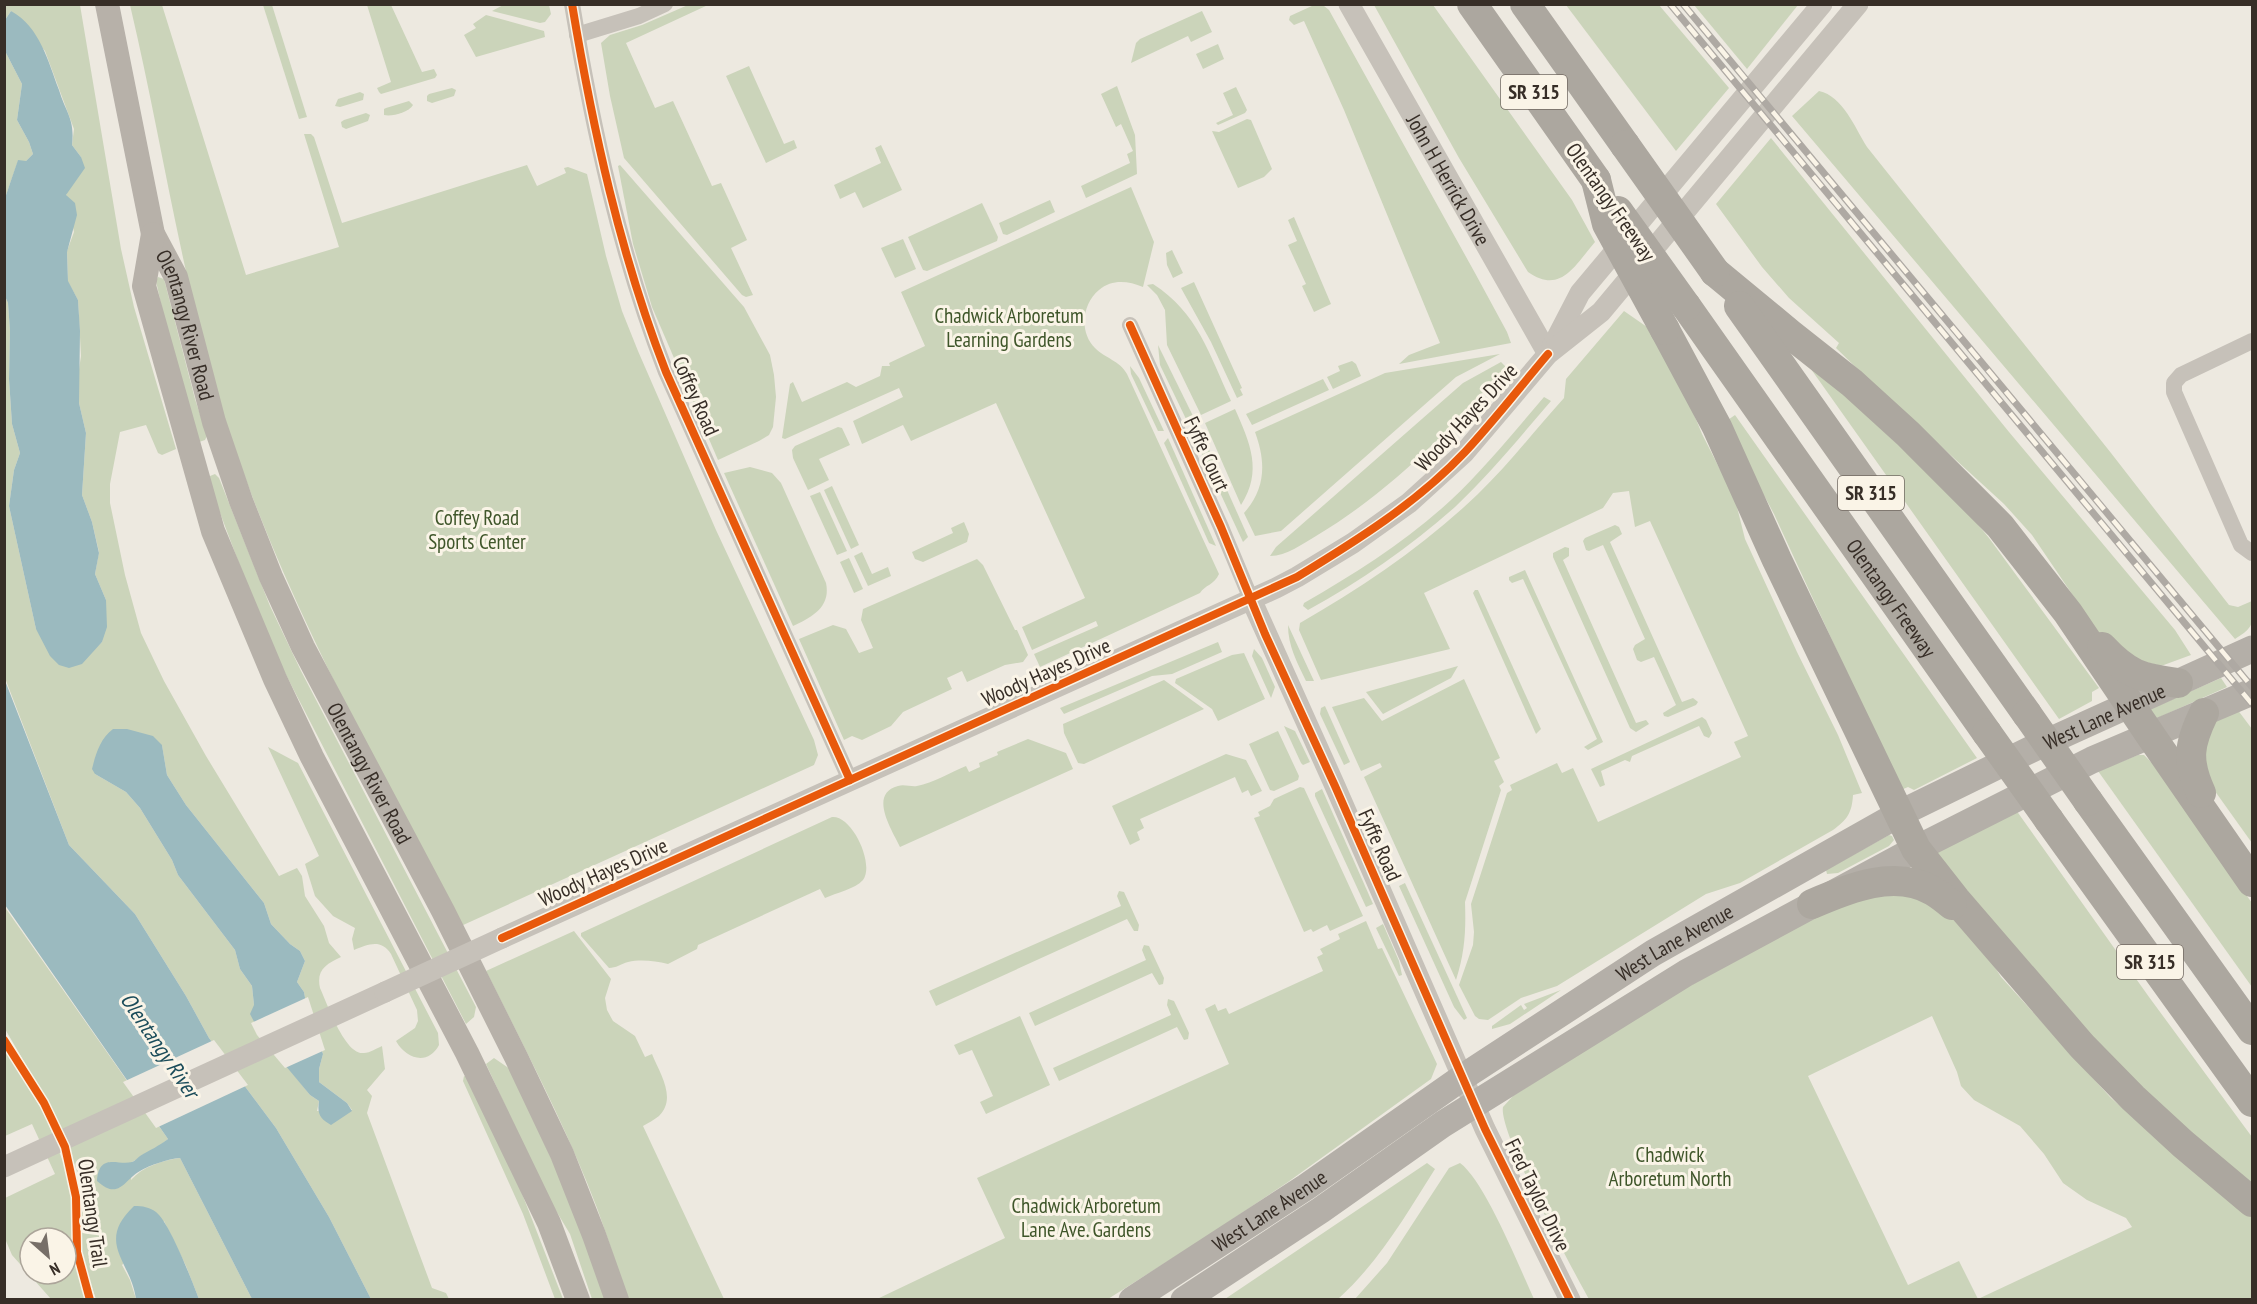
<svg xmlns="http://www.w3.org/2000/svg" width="2257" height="1304" viewBox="0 0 2257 1304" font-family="'PT Sans Narrow',sans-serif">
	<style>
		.green { fill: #cbd4ba; fill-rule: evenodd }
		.water { fill: #9bbabf }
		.pier { fill: #ede9e0 }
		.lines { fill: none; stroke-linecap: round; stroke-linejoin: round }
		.minor { stroke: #c6c1b9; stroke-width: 16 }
		.tertiary { stroke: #c6c1b9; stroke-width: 21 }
		.secondary { stroke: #b7b1a9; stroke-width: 24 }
		.primary { stroke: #b4afa8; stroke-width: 27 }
		.motorway { stroke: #aca79f; stroke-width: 30 }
		.rail-casing { stroke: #aea9a3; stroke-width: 7 }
		.rail { stroke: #faf4e7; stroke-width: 4.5; stroke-dasharray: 14; stroke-linecap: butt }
		.tertiary-bridge { stroke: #c6c1b9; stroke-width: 21 }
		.motorway-bridge { stroke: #aca79f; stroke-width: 30 }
		.cycleway-casing { stroke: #faf4e7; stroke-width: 11 }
		.cycleway { stroke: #e8590c; stroke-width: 8 }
		.labels { text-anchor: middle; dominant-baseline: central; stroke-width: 6; stroke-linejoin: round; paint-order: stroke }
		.shield { fill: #faf4e7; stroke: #726961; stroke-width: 1.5 }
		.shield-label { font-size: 20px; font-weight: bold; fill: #372e27 }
		.street-label { font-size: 21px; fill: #372e27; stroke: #faf4e7 }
		.park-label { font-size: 21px; fill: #3f562a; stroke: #faf4e7 }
		.water-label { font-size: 22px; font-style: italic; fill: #1b4c5a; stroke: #faf4e7 }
	</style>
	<rect width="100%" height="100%" fill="#ede9e0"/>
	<g class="green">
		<path d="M505,4L549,5L551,14L545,22L540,23L492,11Z"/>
		<path d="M4,5H80L121,249L134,307L176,449L162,455L158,453L146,425L120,432L110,484V503L125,575L141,633L164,681L206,756L279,876L297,868L302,876L305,896L324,926L329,943L341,957C326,964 316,970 320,988C327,1003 345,1056 364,1053C370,1053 377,1048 382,1046L385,1069L367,1090L372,1096L367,1113L432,1288L446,1293L449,1299H371L329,1217L276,1128L209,1038L186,996L135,914L69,845L5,678L4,294L8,303L10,331L9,379L12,424L20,453L14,470L9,506L36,629L93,650L102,642L106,600L95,574L99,552L92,522L82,495L86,433L79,403L78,376L81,356L78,300L68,282L67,251L74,232L66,195L81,157L72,145L74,129L45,51L11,11L5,20ZM162,745L167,775L186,805L264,903L271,924L290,944L300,951L305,961L297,982L304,992L308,1014L323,1054L319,1069V1082L347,1103L352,1110L317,1111L319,1101L310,1095L291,1071L254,1005L252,986L240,969L235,950L178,875L172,860L140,808L126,792L95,774Z"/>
		<path d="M130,5H162L246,275L339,247L304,134H311L314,137L342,223L527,165L537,186L566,173L564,168L568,167L587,174L606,256L622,311L638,351L716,530L814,740L818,755L814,765L461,926C372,754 276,587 219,400C180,270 161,136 130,5Z"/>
		<path d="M263,5H272L307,117L299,119Z"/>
		<path d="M367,5H391L422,72L434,69L437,75L435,78L381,94L379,92L377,88L391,82Z"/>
		<path d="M688,5H708L626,43L655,108L673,101L712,186L721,183L747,240L731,248L753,295L746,297L742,295L624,158L610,96L601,43L610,35L642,25Z"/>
		<path d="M1314,5L1324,6L1329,10L1475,273L1507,332L1511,343L1399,364L1409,355L1440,343L1344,110L1304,21L1294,25L1289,20L1290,16Z"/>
		<path d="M1374,5H1433L1572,200L1595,242C1575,265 1561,295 1528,272L1459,158Z"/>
		<path d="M1566,5H1659L1729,88L1676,151Z"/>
		<path d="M1694,5H1798L1747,69Z"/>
		<path d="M1202,11L1212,32L1191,42L1188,36L1131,63L1136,43L1140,39Z"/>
		<path d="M486,15L544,31L545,37L476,57L464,35L476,28L473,24Z"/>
		<path d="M1218,44L1224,59L1203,69L1196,54Z"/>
		<path d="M5,51L22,84L17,120L29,142L33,154L26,161H18L5,198Z"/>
		<path d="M749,66L784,144L794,140L797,148L766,163L726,76Z"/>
		<path d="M1117,86L1135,135L1137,174L1086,198L1081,186L1130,163L1127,154L1133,151L1121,124L1116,127L1101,94Z"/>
		<path d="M1236,87L1247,110L1245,113L1218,125L1216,123L1233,115L1223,93Z"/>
		<path d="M452,88L456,90L454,96L432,103L427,101V96L429,94Z"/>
		<path d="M1819,91C1843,96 1855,128 1867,147L2111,453L2229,605L2238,607L2252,601C2253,623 2255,627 2235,639L1792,116Z"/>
		<path d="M360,92L364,94L363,100L340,107L335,106L338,99Z"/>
		<path d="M409,101L413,105C409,112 392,117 384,115V109L386,108Z"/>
		<path d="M366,113L370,115L368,121L346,129L342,127L341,122L344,120Z"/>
		<path d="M1247,119L1251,120L1272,169L1264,177L1238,188L1212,131L1219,132Z"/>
		<path d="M1771,138L2009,432L2175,630L2191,655L2161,666L2112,653L2032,535L2004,504L1873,384L1836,348L1839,343L1789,298L1762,267L1716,204Z"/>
		<path d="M881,145L902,190L863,208L855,192L840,199L834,185L881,163L875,148Z"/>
		<path d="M620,165L744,307L770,355L774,375L776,397L773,427L769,435L759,441L718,460L652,307L633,244L618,166Z"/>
		<path d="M1131,187L1154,242L1143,287C1128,281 1112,279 1099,290C1082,304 1079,332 1095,348C1106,359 1119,360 1127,374L1219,574C1214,585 1205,585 1200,593L1040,667L1034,654L1098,626L1096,621L1032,650L1022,627L1085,598L996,403L911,441L903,425L862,444L853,421L903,397L899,388L785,439L782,438L790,384L793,382L802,402L847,382L856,387L880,376L882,366H890L889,363L925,346L901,292Z"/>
		<path d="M1050,200L1055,212L1007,235L1003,234L999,223Z"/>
		<path d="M982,203L998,237L997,241L927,271L923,270L908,237Z"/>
		<path d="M1294,217L1331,304L1314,312L1302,286L1306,284L1288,245L1297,241L1288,220Z"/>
		<path d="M903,239L916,269L895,278L881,248Z"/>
		<path d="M1172,250L1183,273L1173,278L1167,265L1166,253Z"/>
		<path d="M158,277L164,279L195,399L207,436L205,440L199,442L170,345L156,281Z"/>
		<path d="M1194,282L1242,388L1240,389L1243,395L1237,398L1211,342L1181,288Z"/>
		<path d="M1153,284C1198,313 1209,354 1231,401L1201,415L1167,345L1165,310L1157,295L1147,285Z"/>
		<path d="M1624,311L1647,327L1685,392L1702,434L1735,499L1745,539L1797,652L1838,735L1862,793L1853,795C1852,813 1847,820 1833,830L1740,883L1706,894L1557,986L1521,998L1488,1020L1479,1019L1475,1016L1459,985L1473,945L1474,932L1471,904L1507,793L1512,790L1510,785L1557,763L1562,773L1573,768L1598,822L1741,757L1734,742L1748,736L1650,521L1635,527L1629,491L1613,493L1603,508L1424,593L1450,649L1321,680L1299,630L1300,623C1364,586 1425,545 1478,494C1509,464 1535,430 1564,398L1566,379Z"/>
		<path d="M1158,345L1194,418L1187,421L1160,365Z"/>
		<path d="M1500,354L1456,377L1281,531L1255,536L1244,513C1266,488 1266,462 1255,432L1385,373Z"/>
		<path d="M1801,355L1959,501L1989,538L2099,688L2092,692V701L2059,719Z"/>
		<path d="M1352,361L1356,364L1361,376L1333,389L1327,377L1340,371L1338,366Z"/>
		<path d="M1501,362L1506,367C1449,431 1391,491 1316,536C1302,544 1287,556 1270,556L1276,547L1463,383Z"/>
		<path d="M1130,366L1139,378L1164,431H1158L1131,374Z"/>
		<path d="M1323,379L1329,390L1252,425L1246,414Z"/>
		<path d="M1544,397L1551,401C1520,437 1490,474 1455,507C1410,547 1361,581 1308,610L1303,606L1304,603C1356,573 1407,541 1451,500C1485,468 1514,432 1544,397Z"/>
		<path d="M1235,409C1250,443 1263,471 1241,505L1205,423Z"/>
		<path d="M1735,415L1977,758L1914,790L1908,787L1901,790L1774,514L1725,422Z"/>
		<path d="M1198,425L1248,537L1243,542L1190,428Z"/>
		<path d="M838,427L842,428L850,445L819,459L829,480L808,490L793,458L792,450L795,446Z"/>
		<path d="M1168,438L1216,546L1209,543L1164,443Z"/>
		<path d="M750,467L772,473L781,483L826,583C831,607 812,617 793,626L724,473Z"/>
		<path d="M215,474L219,478L270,606L301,671L476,1007L474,1017L466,1024L283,669L254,603L208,481L210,476Z"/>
		<path d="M832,486L859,545L851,549L824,490Z"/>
		<path d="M820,492L847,551L837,555L810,496Z"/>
		<path d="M964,522L969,534L967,542L923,562L915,559L912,552L953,533L951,528Z"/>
		<path d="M1615,525L1619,527L1622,534L1610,542L1682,702L1693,698L1698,702L1696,705L1668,717L1664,716L1663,713L1676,705L1654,657L1641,662L1637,660L1633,649L1635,645L1645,639L1603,545L1589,551L1586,550L1583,541L1585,538Z"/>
		<path d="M1565,547L1569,548V556L1563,560L1636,723L1646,720L1649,724L1636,732L1630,728L1553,557V553Z"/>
		<path d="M862,552L872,574L888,567L891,576L868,586L854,556Z"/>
		<path d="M849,558L863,589L854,593L840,562Z"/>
		<path d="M977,559L983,565L1015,630H1017L1028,655L1023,662L1005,665L967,682L962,671L947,678L952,689L903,712L891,726L862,740L852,736L844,740L799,639L833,625L846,629L859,653L873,648L861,620L863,609Z"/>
		<path d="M1525,570L1603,742L1588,750L1584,747L1597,739L1523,579L1512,583L1509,580V577Z"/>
		<path d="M1475,590H1478L1541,729L1536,734L1473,593Z"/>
		<path d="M1288,625L1314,681H1306C1297,662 1288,646 1288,625Z"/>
		<path d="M1218,642L1222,652L1172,674L1152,676L1064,714L1060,708Z"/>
		<path d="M1254,649L1262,658L1275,687L1271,698L1252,656Z"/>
		<path d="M1244,653L1265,699L1218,721L1212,709L1175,683L1176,679L1232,655Z"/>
		<path d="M1458,666L1451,678L1383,714L1366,692Z"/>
		<path d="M2221,678L2227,687L2153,720L2146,711Z"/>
		<path d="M1464,679L1500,758L1494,761L1504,782L1499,786L1501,790L1465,902C1466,930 1465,952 1456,980L1364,777L1382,767L1380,763L1361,771L1332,707L1364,698L1382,721Z"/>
		<path d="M1164,680L1204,709L1084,764L1078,763L1064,733L1063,724Z"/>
		<path d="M1325,706L1350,762L1344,765L1320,714L1321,708Z"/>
		<path d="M2237,709L2252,729V843L2207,780L2200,741L2207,727Z"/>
		<path d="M1702,717L1706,720L1712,733L1709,738L1704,736L1699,726L1632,756L1630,762L1625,760L1601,771L1605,785L1600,787L1591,769Z"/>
		<path d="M1284,726L1295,731L1310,762L1303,765L1301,763Z"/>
		<path d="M1278,731L1299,776L1298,780L1274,791L1270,790L1249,744Z"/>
		<path d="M1028,739L1066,753L1073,769L900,847C892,830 868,794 898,786C904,784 911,787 917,786C933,783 951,772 966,766L969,772L980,767L979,763L998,755L997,752Z"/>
		<path d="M268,747L298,763L438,1033L439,1045C428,1066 406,1059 396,1041L415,1028L418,1021L417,1010L391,954C381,939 369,944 354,950L352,939L355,928L333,916L315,896L305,864L319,856Z"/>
		<path d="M1226,754L1246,760L1262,791L1251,796L1248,790L1242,793L1235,777L1140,819L1144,828L1137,832L1140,840L1130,845L1112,806Z"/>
		<path d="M2138,755H2144L2152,763L2252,903V987L2098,771Z"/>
		<path d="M1300,787L1304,788L1363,916L1330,931L1327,925L1313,932L1311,929L1304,932L1254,818L1260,816L1258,812L1270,806L1274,799Z"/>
		<path d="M1322,789L1373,904L1366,907L1315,796V793Z"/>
		<path d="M2016,810L2149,997L2252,1137V1192L2138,1092L1943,869L1937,851Z"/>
		<path d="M832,817C852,815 875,864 863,880C855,889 836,893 825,898L820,889L698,945L697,949L668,964C655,961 641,959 628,962C621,964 616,968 609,968L581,936V933Z"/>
		<path d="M1889,835L1892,836L1894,840L1889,846L1838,873L1827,874L1826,870Z"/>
		<path d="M1405,883L1467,1018L1464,1020L1454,1007L1399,886Z"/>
		<path d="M1119,891L1124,892L1139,925L1138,931H1134L1127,919L936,1006L929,991L1121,906L1117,896Z"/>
		<path d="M1855,894L1924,896L1975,935L2001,977L2111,1098L2215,1188L2252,1217V1299H1589C1573,1271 1498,1131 1503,1107L1513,1096L1650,1008ZM1932,1016L1957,1072L1961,1086L1974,1100L2020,1126L2044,1154L2063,1183L2087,1200L2126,1218L2132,1227L1978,1299L1959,1261L1908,1285L1808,1076Z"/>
		<path d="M4,906L168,1139L157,1148L132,1162L131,1180C142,1167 163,1160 180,1158L252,1299H199L186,1266L164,1221L122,1265L130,1280L136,1299H96L83,1262L80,1236L83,1197L79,1176L53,1111L5,1029Z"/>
		<path d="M1366,921L1378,949L1382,948L1437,1064L1431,1079L1288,1182L1206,1237L1108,1299L875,1300L1005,1238L977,1178L1229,1064L1205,1009L1215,1004L1218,1011L1226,1008L1229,1014L1323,971L1317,957L1323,954L1320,949L1340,939L1338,934Z"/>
		<path d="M1383,924L1399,961L1402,975L1399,976L1376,928Z"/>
		<path d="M574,931L611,979L605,998L607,1010L613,1021L635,1036L645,1057L652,1054C660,1074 677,1098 659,1116C654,1120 648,1123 643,1126L724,1299H627C618,1269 608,1238 597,1208C566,1126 525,1049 486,971Z"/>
		<path d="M1144,945L1149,946L1164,978L1163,984L1159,985L1152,973L1035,1026L1029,1013L1146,960L1142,950Z"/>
		<path d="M1561,990L1510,1024L1492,1029V1026L1521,1005L1524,1010L1527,1008L1524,1004Z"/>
		<path d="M1168,999L1174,1001L1189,1033L1188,1039L1184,1040L1177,1027L1059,1081L1053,1068L1171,1015L1167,1005Z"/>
		<path d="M1020,1016L1050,1085L986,1114L980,1102L993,1096L972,1050L959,1055L954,1045Z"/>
		<path d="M4,1048L45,1115L67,1172L72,1203L73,1251L87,1299H51L12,1255L6,1241L5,1198L55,1174L32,1124L5,1136ZM30,1238H66V1274H30Z"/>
		<path d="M494,1058L510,1069L563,1184L607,1299H592L570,1234L546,1194L486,1064Z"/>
		<path d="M464,1076L467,1077L521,1191L563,1299H555L523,1214L463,1081Z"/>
		<path d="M1427,1163L1435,1169C1406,1215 1379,1262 1338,1299H1225Z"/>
		<path d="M1460,1163C1485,1181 1520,1269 1534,1299H1355L1387,1263L1449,1168Z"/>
	</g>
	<g class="water">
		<path d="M11,11C40,27 48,61 59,90C66,113 75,119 72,145L81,157L85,168L66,195L75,203L77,215L67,252L68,281L78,300L80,331L79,403L86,433L82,495L92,522L99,553L95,574L106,600L107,627L102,642L82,664L69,668L59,665L50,656L36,629L9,506L14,470L20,453L12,424L9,379L10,331L8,303L4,294L5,198L18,160L26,161L33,154L29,142L17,120L22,84L5,51V20Z"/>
		<path d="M4,678L69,845L135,914L186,996L209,1038L276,1128L329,1217L371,1299H252L180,1158C168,1159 150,1165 140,1171C124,1180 119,1201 97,1181C99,1152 118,1166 132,1162C135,1161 137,1158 140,1156C150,1150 159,1146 168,1139L5,905Z"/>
		<path d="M113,729H127L153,736L162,745L167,775L186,805L264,903L271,924L290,944L300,951L305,961L297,982L304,992L308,1014L323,1054L319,1069V1082L347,1103L352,1111L331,1125C320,1119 317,1114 319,1101L310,1095L275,1053L260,1033L250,1014L254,1005L252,986L240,969L235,950L178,875L172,860L140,808L126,792L95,774L92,769C96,753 100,739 113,729Z"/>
		<path d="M134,1206C143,1206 149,1207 156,1212C170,1223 192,1281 199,1299H136C131,1261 95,1243 134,1206Z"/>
	</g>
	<g class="pier">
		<path d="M308,997L325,1050L285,1068L257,1035L251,1023Z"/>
		<path d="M214,1040L248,1085L156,1128L123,1082Z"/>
	</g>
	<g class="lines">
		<g class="minor">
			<path d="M572,4C593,130 620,254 666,372L850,780"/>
			<path d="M577,35L639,16L665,4"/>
			<path d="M1130,325L1221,527L1251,599"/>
			<path d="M2252,341L2181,375L2174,383V392L2241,545L2252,553"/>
		</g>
		<g class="tertiary">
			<path id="s1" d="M1349,4L1548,354"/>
			<path d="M1552,347L1580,293L1822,4"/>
			<path d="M1251,599L1335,786L1485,1129L1570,1300"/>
			<path d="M502,938L1276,588L1297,577L1353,543L1409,503L1464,453L1548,354L1601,312L1858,4"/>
			<path d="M4,1167L385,992"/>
		</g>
		<g class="secondary">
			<path id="s2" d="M107,4L153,234L176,277L214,422L241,501L271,577L303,647L443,911L516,1057L562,1154L594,1235L617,1300"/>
			<path d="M153,234L144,286L213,531L275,679L312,757L467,1053L549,1223L578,1300"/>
		</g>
		<g class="primary">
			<path id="s3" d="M1132,1300L1306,1187L1463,1077L1653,953L1899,814L2036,747L2252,649"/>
			<path d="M1184,1300L1321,1210L1443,1124L1686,973L1916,849L2092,760L2252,692"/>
		</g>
		<g class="motorway">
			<path d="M1472,4L1596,180"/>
			<path d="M1525,4L1625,145"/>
			<path d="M1715,272L1790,334L1852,383L1908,434L2000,526L2068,613L2151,736L2252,882"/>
			<path id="s4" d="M1686,306L1987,733"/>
			<path d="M1739,306L2027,714"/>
			<path d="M1665,330L1717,427L1777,560L1916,849L1956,900L2082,1046L2133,1098L2183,1144L2252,1202"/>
			<path d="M2102,647C2128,675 2141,678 2178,683"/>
			<path d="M2201,793C2186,760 2189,744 2204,713"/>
			<path d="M2088,801L2252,1030"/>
			<path d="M2049,820L2252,1102"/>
			<path d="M1812,904C1849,888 1895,869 1933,891C1940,895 1946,900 1952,905"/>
		</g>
		<defs>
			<g id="rail">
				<path d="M1670,4L2252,704"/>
				<path d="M1683,4L2252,687"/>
			</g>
		</defs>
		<use href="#rail" class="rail-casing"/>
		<use href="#rail" class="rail"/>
		<path class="tertiary-bridge" d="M385,992L502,938"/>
		<g class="motorway-bridge">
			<path d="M1625,145L1715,272"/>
			<path d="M1596,180L1607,224L1665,330"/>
			<path d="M1618,211L1686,306"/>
			<path d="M2027,714L2088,801"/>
			<path d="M1987,733L2049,820"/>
		</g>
		<defs>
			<g id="cycleway">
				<path d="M572,4C593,130 620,254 666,372L850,780"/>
				<path d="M1130,325L1221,527L1265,634L1335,786L1485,1129L1570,1300"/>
				<path d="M502,938L1297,577C1356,541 1417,503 1465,452C1494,421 1520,387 1548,354"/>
				<path d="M4,1040L44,1103L65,1147L76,1197L77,1252L90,1300"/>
			</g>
		</defs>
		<use href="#cycleway" class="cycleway-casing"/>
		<use href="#cycleway" class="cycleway"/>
	</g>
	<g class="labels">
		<g class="shield">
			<rect x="1501" y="75" width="66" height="34" rx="4.5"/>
			<rect x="1838" y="476" width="66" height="34" rx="4.5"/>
			<rect x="2117" y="945" width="66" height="34" rx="4.5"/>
		</g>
		<g class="shield-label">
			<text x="1534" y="92">SR 315</text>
			<text x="1871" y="493">SR 315</text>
			<text x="2150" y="962">SR 315</text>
		</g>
		<g class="street-label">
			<text stroke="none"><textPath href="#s1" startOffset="202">John H Herrick Drive</textPath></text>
			<text transform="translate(1611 202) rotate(55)">Olentangy Freeway</text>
			<text stroke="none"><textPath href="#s2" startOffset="332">Olentangy River Road</textPath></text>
			<text transform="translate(696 396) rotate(66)">Coffey Road</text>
			<text transform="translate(1466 417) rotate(-47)">Woody Hayes Drive</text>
			<text transform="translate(1207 454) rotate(65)">Fyffe Court</text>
			<text stroke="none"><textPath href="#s4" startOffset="357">Olentangy Freeway</textPath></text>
			<text transform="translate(1046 672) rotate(-24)">Woody Hayes Drive</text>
			<text stroke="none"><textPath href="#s3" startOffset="1136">West Lane Avenue</textPath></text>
			<text stroke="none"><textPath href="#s2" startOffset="818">Olentangy River Road</textPath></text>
			<text transform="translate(1380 845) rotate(66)">Fyffe Road</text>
			<text transform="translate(603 872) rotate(-24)">Woody Hayes Drive</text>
			<text stroke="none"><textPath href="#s3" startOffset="650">West Lane Avenue</textPath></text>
			<text transform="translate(1538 1195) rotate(64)">Fred Taylor Drive</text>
			<text stroke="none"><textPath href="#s3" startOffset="164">West Lane Avenue</textPath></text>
			<text transform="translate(93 1213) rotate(82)">Olentangy Trail</text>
		</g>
		<g class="park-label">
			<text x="1009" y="315">Chadwick Arboretum<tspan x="1009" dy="24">Learning Gardens</tspan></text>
			<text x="477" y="517">Coffey Road<tspan x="477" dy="24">Sports Center</tspan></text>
			<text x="1670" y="1154">Chadwick<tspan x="1670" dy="24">Arboretum North</tspan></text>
			<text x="1086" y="1205">Chadwick Arboretum<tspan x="1086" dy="24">Lane Ave. Gardens</tspan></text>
		</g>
		<g class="water-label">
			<text transform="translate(160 1045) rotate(56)">Olentangy River</text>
		</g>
	</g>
	<rect width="2257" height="1304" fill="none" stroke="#372e27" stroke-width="12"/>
	<g transform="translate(48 1256) rotate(152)"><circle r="28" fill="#faf4e7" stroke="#aca59a" stroke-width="1.5"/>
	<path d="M0-4.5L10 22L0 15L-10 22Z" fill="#776f68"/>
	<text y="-9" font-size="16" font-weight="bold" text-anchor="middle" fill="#372e27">N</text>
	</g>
</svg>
